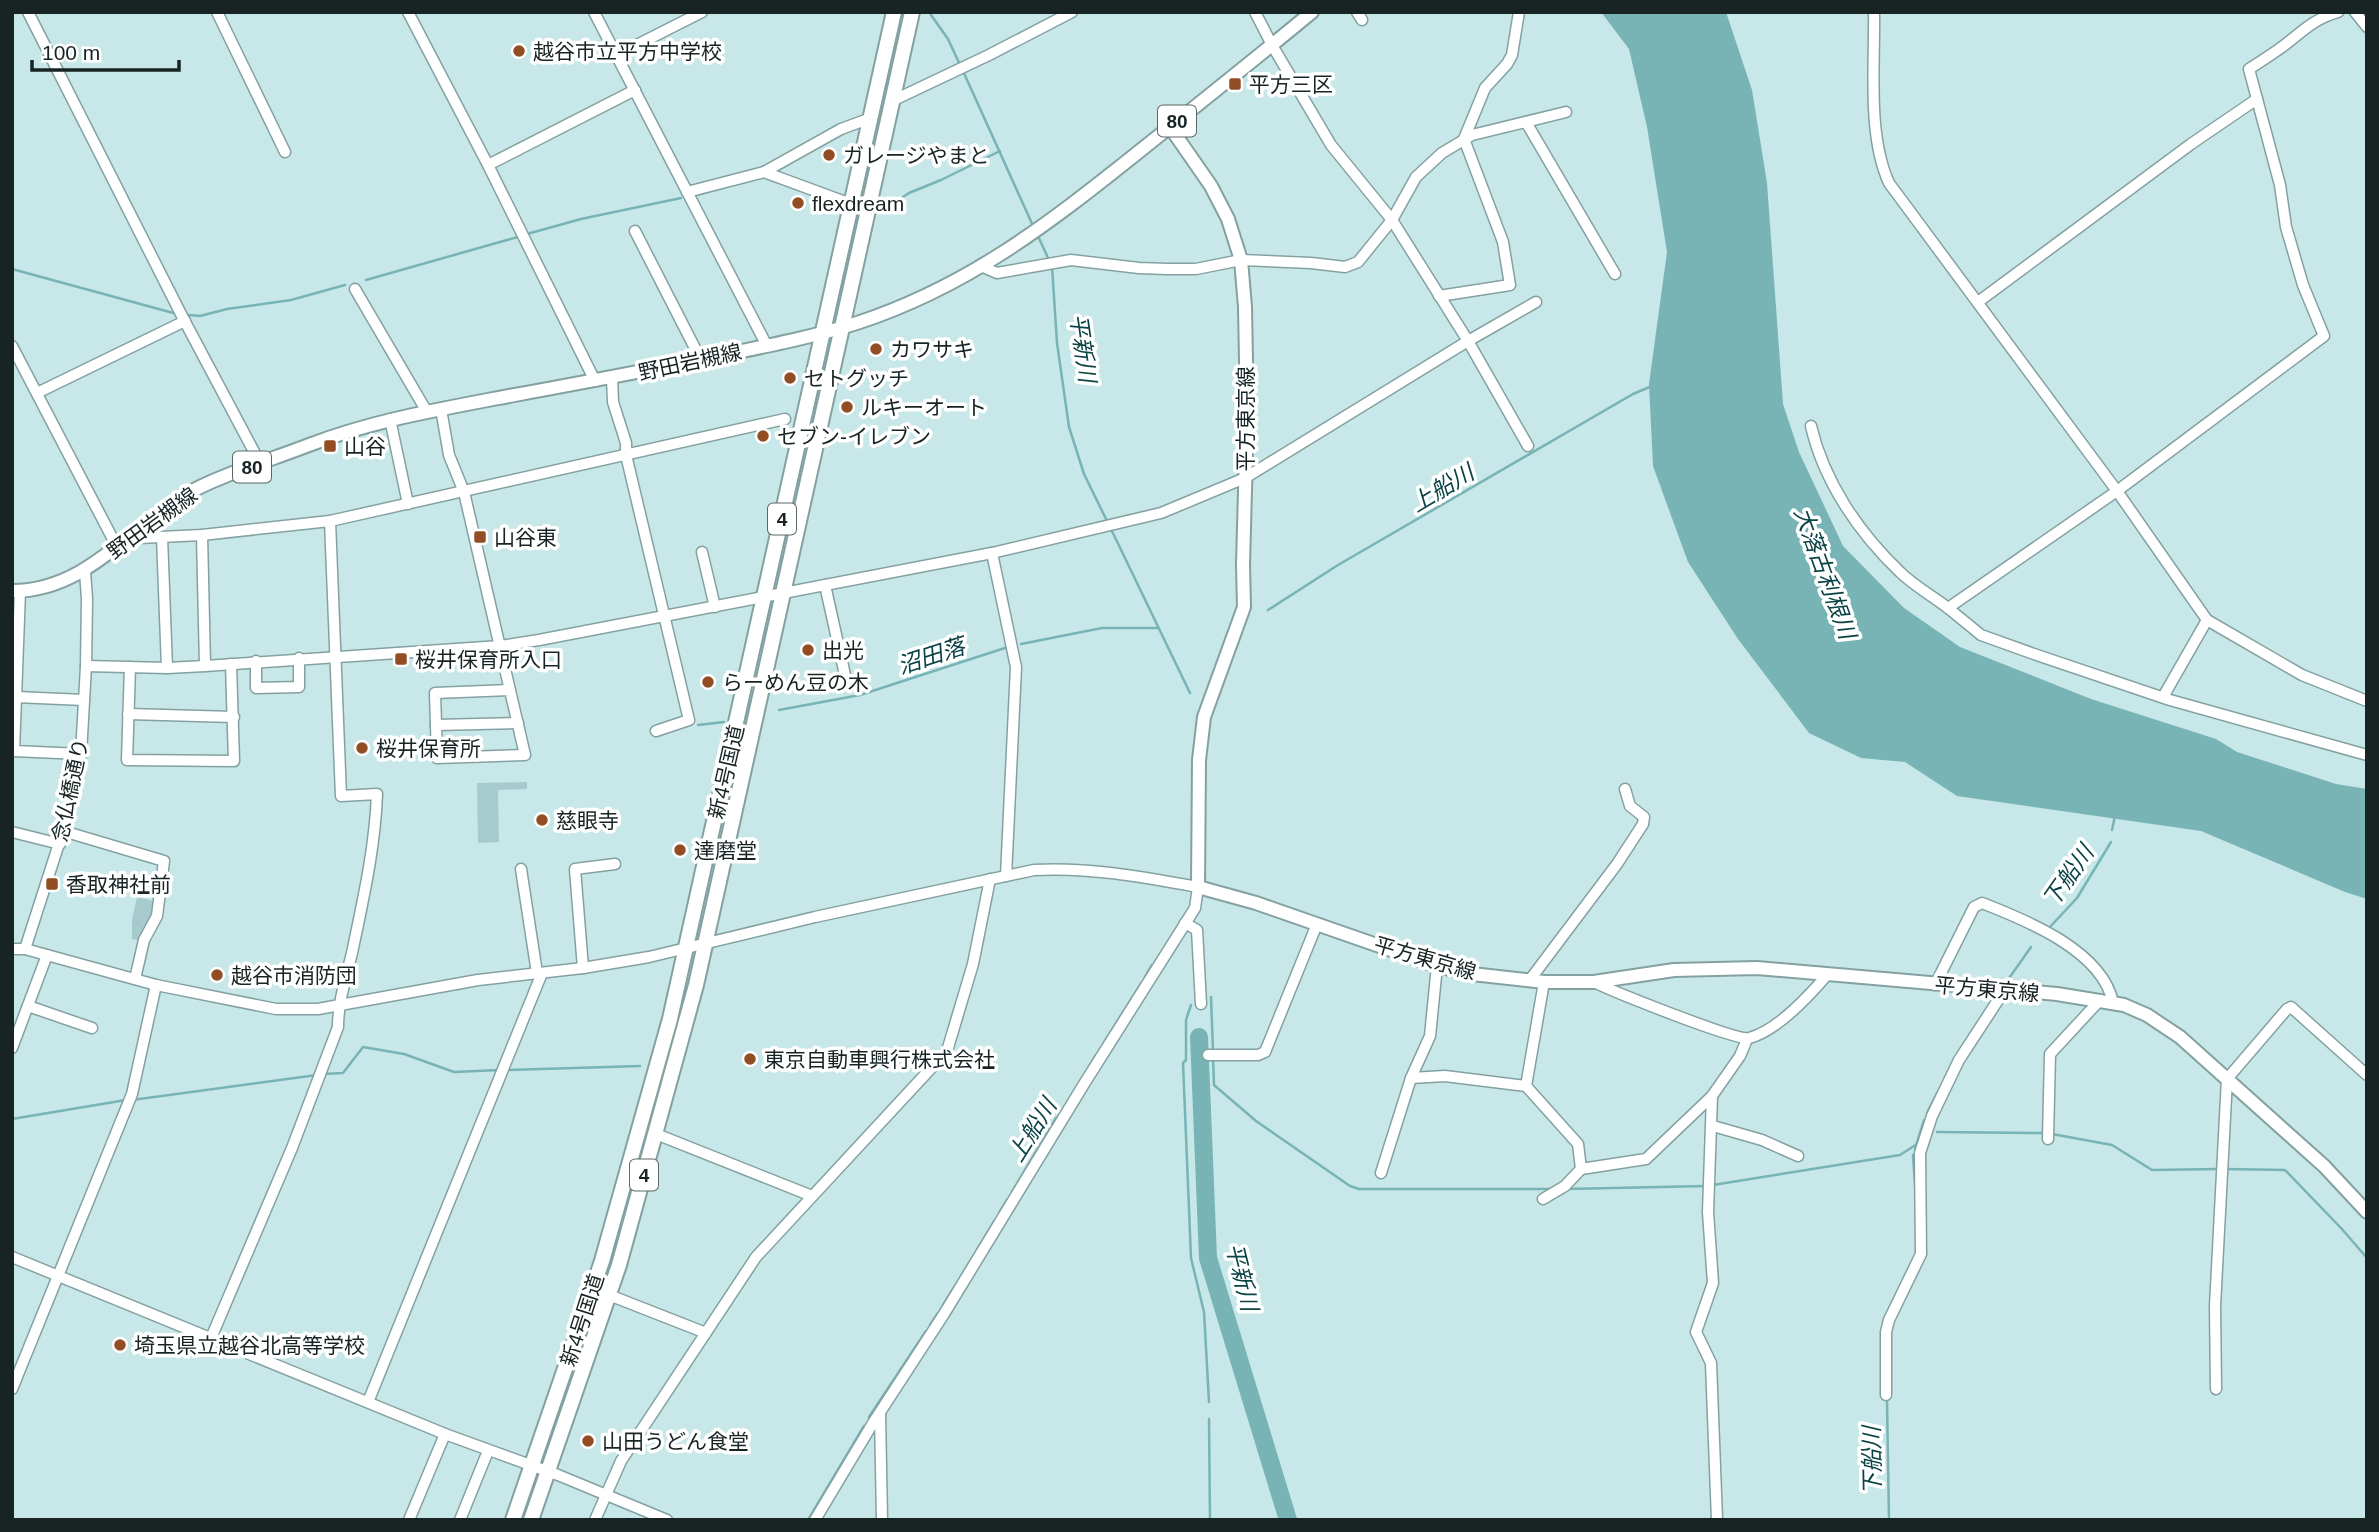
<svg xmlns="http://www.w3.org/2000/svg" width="2379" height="1532" viewBox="0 0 2379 1532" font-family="Arial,'Noto Sans JP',sans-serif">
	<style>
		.green { fill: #a7cbcc }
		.water { fill: #78b3b5 }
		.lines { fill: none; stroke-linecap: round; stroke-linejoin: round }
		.stream { stroke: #78b3b5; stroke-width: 2.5 }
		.river { stroke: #78b3b5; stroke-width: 18 }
		.minor-casing { stroke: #84a1a2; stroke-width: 13 }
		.major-casing { stroke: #84a1a2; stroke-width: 16 }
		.highway-casing { stroke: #84a1a2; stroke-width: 18 }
		.minor { stroke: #fff; stroke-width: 10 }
		.major { stroke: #fff; stroke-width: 12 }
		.highway { stroke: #fff; stroke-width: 14 }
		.poi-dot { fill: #934d24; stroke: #fff; stroke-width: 2.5 }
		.labels { text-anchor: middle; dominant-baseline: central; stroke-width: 7; stroke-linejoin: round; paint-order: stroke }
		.shield { fill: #fff; stroke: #5d6666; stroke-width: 2 }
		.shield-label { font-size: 19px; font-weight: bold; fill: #182424 }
		.poi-label { font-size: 21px; fill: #182424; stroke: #fff; text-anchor: start }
		.street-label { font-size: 21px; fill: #182424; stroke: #fff }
		.water-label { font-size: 23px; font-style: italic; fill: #0b4345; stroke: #fff }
	</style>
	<rect width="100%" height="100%" fill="#c8e7e8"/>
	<g class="green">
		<path d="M527,782V789L498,790L499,842L478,843L477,783Z"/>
		<path d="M137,897L158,902L142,941L132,939V920Z"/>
	</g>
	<path class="water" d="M1601,12H1726L1752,90L1767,183L1783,404L1799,452L1843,546L1904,608L1960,647L2091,699L2216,739L2237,752L2336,784L2367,789V899L2345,892L2201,831L1957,796L1905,762L1861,758L1809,733L1738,639L1688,562L1653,466L1649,384L1667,252L1647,127L1629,49Z"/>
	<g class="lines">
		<g class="stream">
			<path d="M929,12L948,39L960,65"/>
			<path d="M963,71L1034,228"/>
			<path d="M697,195L764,176"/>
			<path d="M886,208L909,193L941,180L1000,151"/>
			<path d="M527,234L581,219L681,198"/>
			<path d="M1037,234L1049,260"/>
			<path d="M1052,266L1057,343L1069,427L1084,474L1108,523"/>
			<path d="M12,269L177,314"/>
			<path d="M366,280L521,236"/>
			<path d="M189,315L200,316L227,309L291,300L345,285"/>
			<path d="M1111,529L1190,693"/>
			<path d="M1268,610L1338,565L1633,394L1652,386"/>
			<path d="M1021,644L1102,628H1158"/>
			<path d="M779,710L860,695L1008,647"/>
			<path d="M698,725L724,722"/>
			<path d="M2112,830L2115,816"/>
			<path d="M2049,928L2077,898L2111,842"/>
			<path d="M1145,977L1152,965"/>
			<path d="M2005,984L2031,947"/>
			<path d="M1211,997L1213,1051"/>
			<path d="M1191,1005L1186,1020V1060L1183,1063L1191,1258L1204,1312L1209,1402"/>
			<path d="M1105,1041L1142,982"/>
			<path d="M1213,1057L1214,1085L1256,1121L1350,1186L1359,1189H1552"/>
			<path d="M1089,1067L1096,1055"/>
			<path d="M506,1070L640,1066"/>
			<path d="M323,1074L343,1073L363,1047L404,1054L454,1072L500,1070"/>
			<path d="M132,1100L317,1075"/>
			<path d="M1927,1113L1937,1093"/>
			<path d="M12,1119L126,1100"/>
			<path d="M1937,1132L2045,1133"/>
			<path d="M2052,1134L2112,1145L2152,1170L2219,1169"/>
			<path d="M1915,1149L1924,1120"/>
			<path d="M1913,1155L1916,1200"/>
			<path d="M2225,1169L2285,1170L2341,1228L2367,1258"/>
			<path d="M1713,1185L1900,1155L1917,1144"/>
			<path d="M1566,1189L1706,1186"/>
			<path d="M1012,1192L1056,1118H1058"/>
			<path d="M999,1213L1007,1200"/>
			<path d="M960,1278L995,1220"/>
			<path d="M943,1305L955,1286"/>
			<path d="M930,1325L938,1313"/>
			<path d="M1887,1401L1889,1520"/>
			<path d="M869,1417L926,1331"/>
			<path d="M1209,1419L1210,1520"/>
			<path d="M808,1520L864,1426"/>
		</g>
		<path class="river" d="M1199,1037L1208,1258L1288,1520"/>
		<defs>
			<g id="minor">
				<path d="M28,12L183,318L260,463"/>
				<path d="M217,12L285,152"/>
				<path d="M408,12L488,165L595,381"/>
				<path d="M594,12L767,346"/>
				<path d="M1255,12L1272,45L1331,145L1392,220L1468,341L1528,446"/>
				<path d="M1357,12L1362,20"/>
				<path d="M1874,12C1875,65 1867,135 1889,183L2117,491L2207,620L2302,675L2367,701"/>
				<path d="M2355,12L2367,27"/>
				<path d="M617,55L702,12"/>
				<path d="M892,101L989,55L1072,12"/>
				<path d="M1526,122L1615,274"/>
				<path d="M488,165L635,90"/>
				<path d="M764,172L851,204"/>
				<path d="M687,192L764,172L841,129L871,118"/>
				<path d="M635,231L701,360"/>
				<path d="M983,267L997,273L1071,260L1139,268L1167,269H1196L1241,260L1311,263L1345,267L1358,262L1392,220L1416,177L1442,153L1472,135L1566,112"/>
				<path d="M355,289L427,412"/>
				<path d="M1439,296L1510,285L1503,242L1464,139L1485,88L1507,64L1512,55L1519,12"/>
				<path d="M1978,302L2191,144L2257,99"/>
				<path d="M12,346L117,547"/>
				<path d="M612,378L613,402L626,443V455L689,720L656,731"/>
				<path d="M37,393L185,321"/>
				<path d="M441,409L449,455L464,492L525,755L437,758L435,693L510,690"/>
				<path d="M390,419L408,504"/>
				<path d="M1811,426C1824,482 1859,533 1900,572C1914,586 1933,596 1948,608L2117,491L2324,336L2303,285L2286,227L2280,185L2249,69C2260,62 2271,55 2282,47C2302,32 2313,19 2338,12"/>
				<path d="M133,534L139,538L202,535L330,521L785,419"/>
				<path d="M202,535L205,666"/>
				<path d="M162,537L167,668"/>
				<path d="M702,552L715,607"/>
				<path d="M992,553L1016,667L1006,876"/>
				<path d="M825,585L847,684"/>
				<path d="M20,591L14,751L81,754"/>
				<path d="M1948,608L1981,635L2034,654L2170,700L2367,755"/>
				<path d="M256,661V688L299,687V658"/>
				<path d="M86,666L167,668L205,666L500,646L539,640L992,553L1161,513L1245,478L1468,341L1536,302"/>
				<path d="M130,667L127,760L234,761L231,664"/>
				<path d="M16,697L84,700"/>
				<path d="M2163,697L2207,620"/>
				<path d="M128,714L234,717"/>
				<path d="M436,725L518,723"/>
				<path d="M63,831L164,861L157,916L144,940L135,979"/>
				<path d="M12,832L60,844"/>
				<path d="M521,869L537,973"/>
				<path d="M1185,923L1197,930L1201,1004"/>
				<path d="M12,949H25L63,831L81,754L86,666L87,599L85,571"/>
				<path d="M25,949L156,985L276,1009H318L478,980L583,968L649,957L815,917L1034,870C1090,867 1143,877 1198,887L1195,908L1084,1084L944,1314L873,1423L815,1520"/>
				<path d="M583,968L575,869L615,864"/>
				<path d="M1529,981L1617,864L1643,824L1644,817L1630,806L1625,789"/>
				<path d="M1594,982C1612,991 1736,1041 1749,1038C1777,1031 1809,996 1827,975"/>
				<path d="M1935,985L1974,907L1982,903C2026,920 2103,951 2113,1003"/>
				<path d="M28,1006L92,1028"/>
				<path d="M12,1048L47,955"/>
				<path d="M1208,1055H1258L1265,1052L1317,924"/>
				<path d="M1411,1078L1445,1076L1526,1086L1578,1144L1581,1169L1565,1186L1543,1199"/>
				<path d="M1526,1086L1544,982"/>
				<path d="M1713,1126L1762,1140L1798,1156"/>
				<path d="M656,1134L812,1196"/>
				<path d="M2048,1139L2050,1054L2100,1000"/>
				<path d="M1581,1169L1646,1159L1712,1096"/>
				<path d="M1381,1173L1411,1078L1430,1036L1437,966"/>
				<path d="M12,1257L445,1434L558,1475L667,1520"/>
				<path d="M609,1295L706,1333"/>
				<path d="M211,1338L292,1148L338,1027C338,1002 346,978 352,953C363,900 375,848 377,794L341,796L330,521"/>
				<path d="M12,1389L132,1094L156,985"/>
				<path d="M2216,1389L2215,1306L2227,1079L2287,1009L2291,1007L2367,1075"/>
				<path d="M1886,1395V1332L1889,1320L1921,1254L1920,1153L1932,1116L1959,1060L2004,991"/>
				<path d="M368,1402L542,973"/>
				<path d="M880,1414L882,1520"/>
				<path d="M409,1520L445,1434"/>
				<path d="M460,1520L488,1451"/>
				<path d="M595,1520L621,1461L756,1257L947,1051L973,964L990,879"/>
				<path d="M1717,1520L1711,1363L1696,1332L1713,1283L1708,1212L1712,1096L1740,1056L1747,1039"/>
			</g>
			<g id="major">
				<path d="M1170,127L1211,186L1228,219L1241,260L1245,307L1247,416L1243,565L1244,607L1204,717L1199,760L1198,887L1256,903L1437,966L1472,974L1544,982H1594L1674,970L1757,968L2057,994L2124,1005L2147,1015L2180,1037L2324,1166L2367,1212"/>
				<path d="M12,591C91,591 135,519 200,487C235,470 273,459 309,445C369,422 430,411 493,399C569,385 646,371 722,355C767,346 813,337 857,323C967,287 1047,225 1136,154C1195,107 1254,60 1312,12"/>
			</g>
			<g id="highway">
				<path d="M513,1520L602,1261L670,1019L894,12"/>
				<path d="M531,1520L619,1265L696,985L912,12"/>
			</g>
		</defs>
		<use href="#minor" class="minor-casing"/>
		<use href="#major" class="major-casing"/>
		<use href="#highway" class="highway-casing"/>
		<use href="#minor" class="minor"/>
		<use href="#major" class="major"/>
		<use href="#highway" class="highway"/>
	</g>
	<g class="poi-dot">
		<circle cx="519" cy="51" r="7"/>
		<rect x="1228" y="77" width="14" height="14" rx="3.5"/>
		<circle cx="829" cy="155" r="7"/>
		<circle cx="798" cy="203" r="7"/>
		<circle cx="876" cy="349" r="7"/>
		<circle cx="790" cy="378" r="7"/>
		<circle cx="847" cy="407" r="7"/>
		<circle cx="763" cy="436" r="7"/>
		<rect x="323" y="439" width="14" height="14" rx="3.5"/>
		<rect x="473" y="530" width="14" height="14" rx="3.5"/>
		<circle cx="808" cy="650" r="7"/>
		<rect x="394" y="652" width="14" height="14" rx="3.5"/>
		<circle cx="708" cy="682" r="7"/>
		<circle cx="362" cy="748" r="7"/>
		<circle cx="542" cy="820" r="7"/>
		<circle cx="680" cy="850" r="7"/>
		<rect x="45" y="877" width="14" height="14" rx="3.5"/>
		<circle cx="217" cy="975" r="7"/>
		<circle cx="750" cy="1059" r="7"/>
		<circle cx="120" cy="1345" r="7"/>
		<circle cx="588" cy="1441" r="7"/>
	</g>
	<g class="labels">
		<g class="shield">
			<rect x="1158" y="105.5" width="38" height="31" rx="5"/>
			<rect x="233" y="451.5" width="38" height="31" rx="5"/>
			<rect x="768" y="503.5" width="28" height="31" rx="5"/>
			<rect x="630" y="1159.5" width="28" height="31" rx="5"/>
		</g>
		<g class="shield-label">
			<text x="1177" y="121">80</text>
			<text x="252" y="467">80</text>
			<text x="782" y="519">4</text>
			<text x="644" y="1175">4</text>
		</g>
		<g class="poi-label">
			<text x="533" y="51">越谷市立平方中学校</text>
			<text x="1249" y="84">平方三区</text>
			<text x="843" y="155">ガレージやまと</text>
			<text x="812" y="203">flexdream</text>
			<text x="890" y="349">カワサキ</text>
			<text x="804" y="378">セトグッチ</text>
			<text x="861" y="407">ルキーオート</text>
			<text x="777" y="436">セブン-イレブン</text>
			<text x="344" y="446">山谷</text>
			<text x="494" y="537">山谷東</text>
			<text x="822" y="650">出光</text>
			<text x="415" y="659">桜井保育所入口</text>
			<text x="722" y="682">らーめん豆の木</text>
			<text x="376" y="748">桜井保育所</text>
			<text x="556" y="820">慈眼寺</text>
			<text x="694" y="850">達磨堂</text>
			<text x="66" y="884">香取神社前</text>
			<text x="231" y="975">越谷市消防団</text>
			<text x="764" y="1059">東京自動車興行株式会社</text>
			<text x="134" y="1345">埼玉県立越谷北高等学校</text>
			<text x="602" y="1441">山田うどん食堂</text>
		</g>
		<g class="street-label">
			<text transform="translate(690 362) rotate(-12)">野田岩槻線</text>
			<text transform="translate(1245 419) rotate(-90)">平方東京線</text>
			<text transform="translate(152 523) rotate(-36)">野田岩槻線</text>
			<text transform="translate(726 772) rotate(-77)">新4号国道</text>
			<text transform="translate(70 790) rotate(-78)">念仏橋通り</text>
			<text transform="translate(1425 958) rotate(16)">平方東京線</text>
			<text transform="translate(1987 989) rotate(5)">平方東京線</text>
			<text transform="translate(582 1320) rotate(-72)">新4号国道</text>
		</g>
		<g class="water-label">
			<text transform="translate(1083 348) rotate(82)">平新川</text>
			<text transform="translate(1442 488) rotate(-31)">上船川</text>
			<text transform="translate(1825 573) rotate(70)">大落古利根川</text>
			<text transform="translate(931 656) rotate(-18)">沼田落</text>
			<text transform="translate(2068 876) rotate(-55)">下船川</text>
			<text transform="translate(1032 1130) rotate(-58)">上船川</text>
			<text transform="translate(1242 1277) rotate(76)">平新川</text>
			<text transform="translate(1872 1461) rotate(-91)">下船川</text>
		</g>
	</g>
	<rect width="2379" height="1532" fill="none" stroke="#182424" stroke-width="28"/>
	<path d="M32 60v10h147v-10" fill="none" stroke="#182424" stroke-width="3.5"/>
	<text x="42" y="60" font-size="21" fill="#182424" stroke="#ffffff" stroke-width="5" paint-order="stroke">100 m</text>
</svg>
